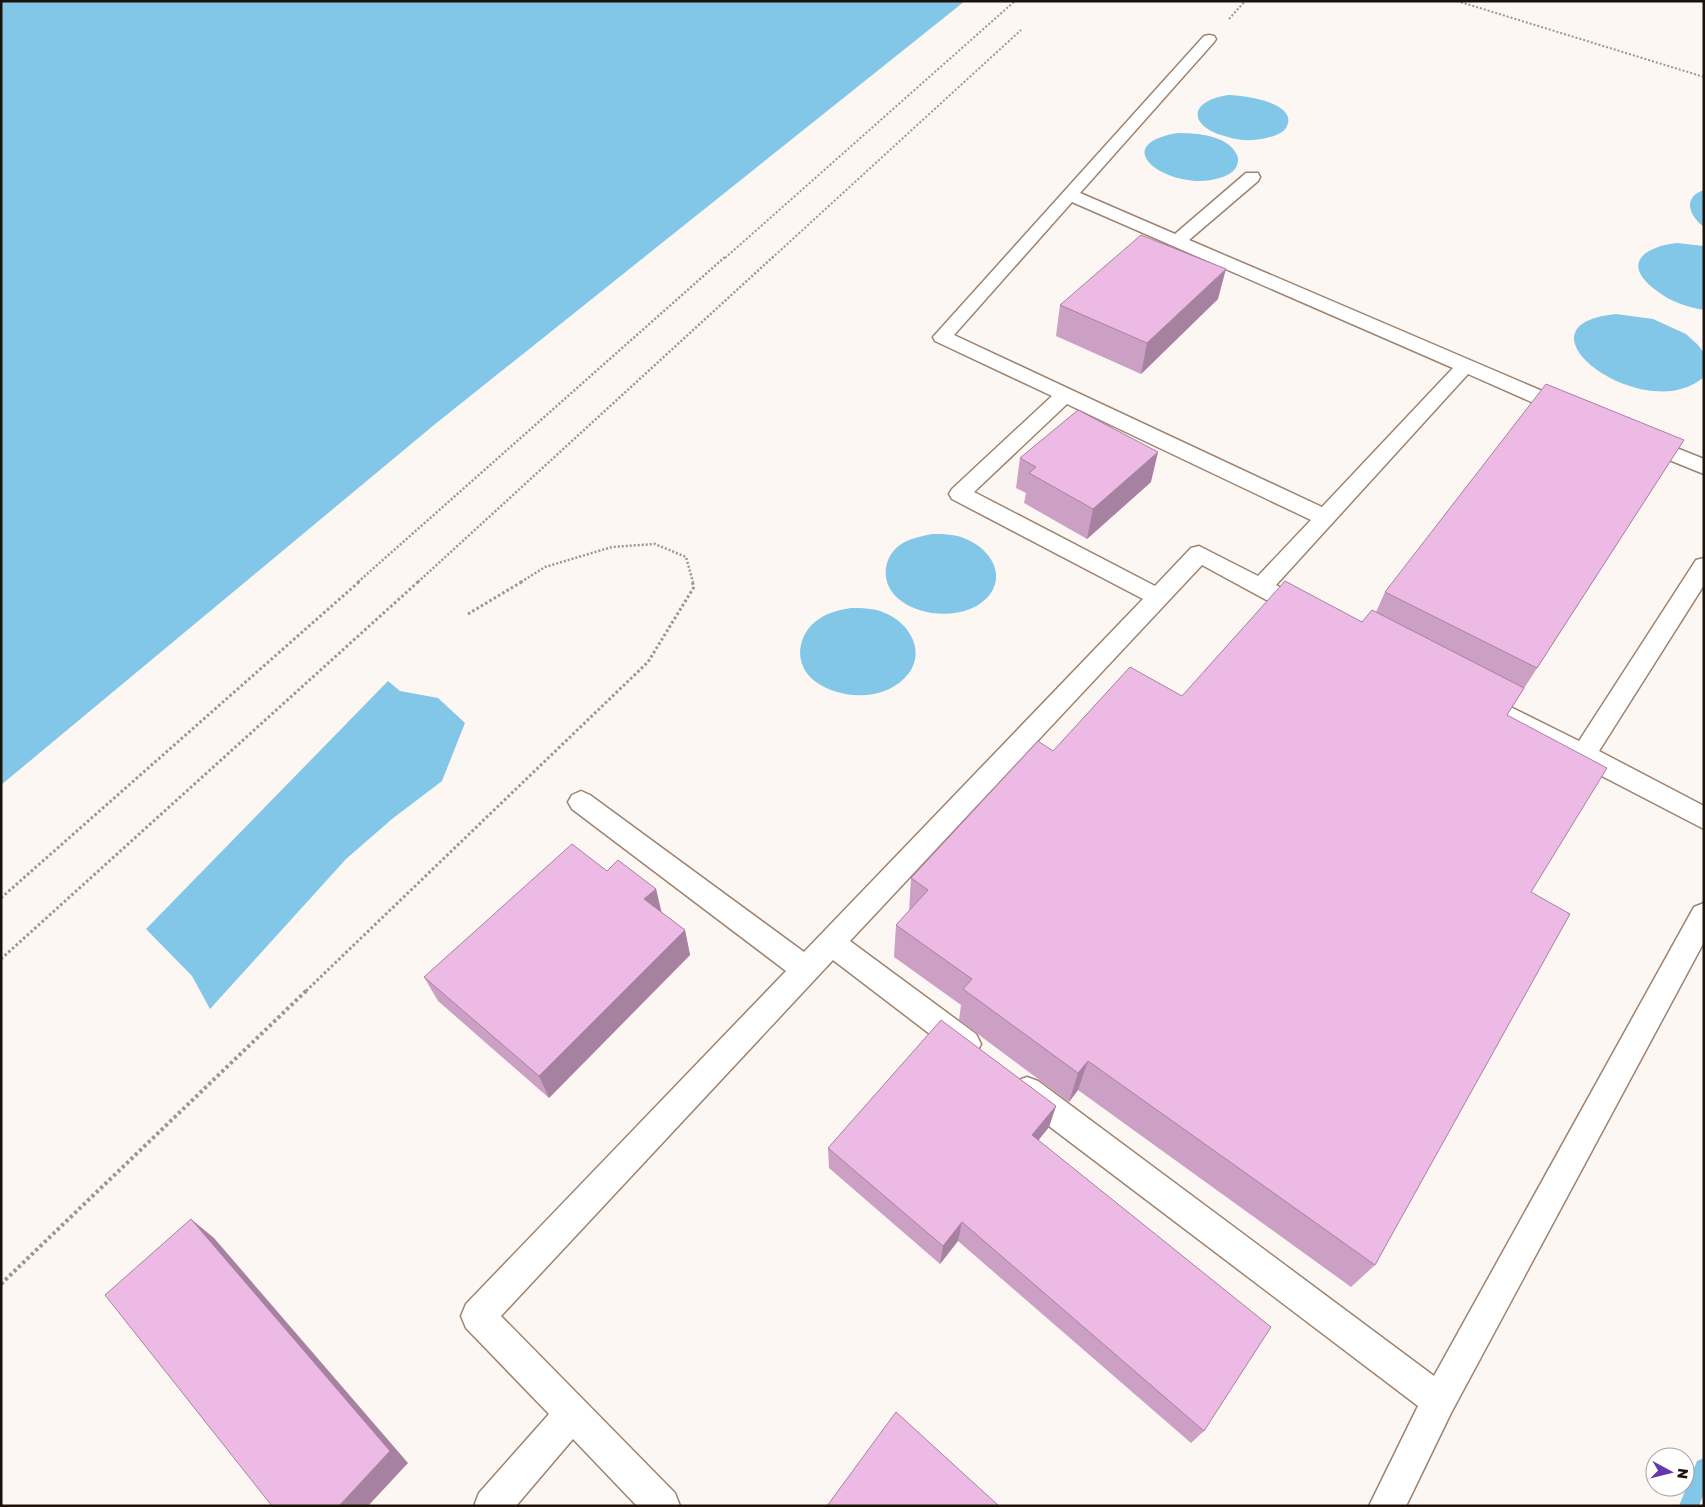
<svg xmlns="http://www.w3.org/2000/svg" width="1705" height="1507" viewBox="0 0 1705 1507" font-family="'Golos Text',sans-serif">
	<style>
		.water { fill: #82c6e8 }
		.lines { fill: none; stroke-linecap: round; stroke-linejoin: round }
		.stream { fill: #82c6e8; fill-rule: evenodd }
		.lane-casing { stroke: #9e836f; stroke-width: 3 }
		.path-far3 { stroke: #9d958f; stroke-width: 2; stroke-dasharray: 2 2; stroke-linecap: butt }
		.path-far2 { stroke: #9d958f; stroke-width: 2.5; stroke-dasharray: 2 2; stroke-linecap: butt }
		.path-far1 { stroke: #9d958f; stroke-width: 3; stroke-dasharray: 2.5 2.5; stroke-linecap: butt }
		.path { stroke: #9d958f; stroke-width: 4; stroke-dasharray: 3 3; stroke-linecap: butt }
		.lane { fill: #fff; fill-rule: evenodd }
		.wall { fill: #cc9fc5 }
		.shaded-wall { fill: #a682a0 }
		.building { fill: #edb9e5; stroke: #a682a0 }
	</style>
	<rect width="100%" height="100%" fill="#fdf7f3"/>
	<g class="water">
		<path d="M1,1H965L434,425L1,785Z"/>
		<path d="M1228,95C1241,95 1301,102 1286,128C1282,134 1272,137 1266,138C1253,141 1240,141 1228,137C1190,128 1185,102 1228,95Z"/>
		<path d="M1178,133C1196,133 1228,135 1237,155C1239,159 1238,165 1235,169C1229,176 1220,178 1211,180C1166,188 1106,145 1178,133Z"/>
		<path d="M1704,190V227C1689,216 1682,197 1704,190Z"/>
		<path d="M1677,243L1704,246V310C1687,307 1671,302 1657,291C1621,265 1642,247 1677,243Z"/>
		<path d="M1616,314L1653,319L1686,334L1698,345L1704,353V377C1645,429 1504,325 1616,314Z"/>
		<path d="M932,534C943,534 955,534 966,539C986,547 1006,570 991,593C972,620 924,619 900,600C880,585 881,556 903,543C912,538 922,536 932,534Z"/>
		<path d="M851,608C862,608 874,608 885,613C908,622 926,650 909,673C888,701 843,701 816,682C793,666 796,634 819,619C829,612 840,610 851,608Z"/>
		<path d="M388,681L400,691L438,698L465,723L442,781L392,819L346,859L210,1009L192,976L146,929Z"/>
	</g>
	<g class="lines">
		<path class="stream" d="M1704,1458V1493L1699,1506H1679L1697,1461Z"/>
		<defs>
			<g id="lane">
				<path d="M1209,35L1214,36L1216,39L1214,42L1080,193L1175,234L1246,173H1258L1260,177L1258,181L1189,240L1575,405L1578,410L1575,415L1568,416L1561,415L1468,374L1276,585L1310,603L1313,609L1310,615L1302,617L1294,615L1202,565L850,941L976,1034L981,1044L976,1054L966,1058L956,1054L833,960L501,1316L675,1493L680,1506H637L573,1439L516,1506H474L479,1493L549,1414L466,1328L461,1316L466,1304L786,971L572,809L568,802L572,795L581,791L590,795L804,952L1143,599L952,499L949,494L952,489L1052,396L935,341L933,337L1204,36ZM1072,202L1453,368L1322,507L954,335ZM1067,404L1311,520L1258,576L1199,546L1191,548L1155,586L974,492Z"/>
				<path d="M1644,435L1704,459V474L1637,447L1634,442L1637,437Z"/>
				<path d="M1704,558V585L1599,751L1704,806V829L1469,707L1466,700L1469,693L1478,691L1579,741L1696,560Z"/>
				<path d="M1704,903V942L1451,1413L1406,1506H1369L1418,1406L1016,1101L1012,1091L1016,1081L1027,1077L1038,1081L1434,1376L1694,907Z"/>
			</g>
		</defs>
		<use href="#lane" class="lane-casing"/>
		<g class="path-far3">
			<path d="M1457,1L1704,77"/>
			<path d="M1229,19L1245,1"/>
			<path d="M725,258L1015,1"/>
			<path d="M772,258L1021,30"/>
		</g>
		<g class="path-far2">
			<path d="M358,582L726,256"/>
			<path d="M418,582L774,256"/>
			<path d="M521,582L545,567L612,547L655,544L686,557L693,582"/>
		</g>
		<g class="path-far1">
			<path d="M468,614L523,581"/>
			<path d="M1,898L360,581"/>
			<path d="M1,959L419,581"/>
			<path d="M306,991L648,662L694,587L692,581"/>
		</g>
		<path class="path" d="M1,1284L307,990"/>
		<use href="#lane" class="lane"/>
	</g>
	<g class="wall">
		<path d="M1218,299L1141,374L1056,336L1060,305Z"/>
		<path d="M1684,440L1507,715L1531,892L1375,1265L1351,1287L1078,1090L1069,1102L959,1020L961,1005L894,957L896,925L909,911L911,878L1053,751L1182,696L1362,622L1376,612L1385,592Z"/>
		<path d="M1020,458L1151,482L1087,539L1024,503L1026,493L1016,488Z"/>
		<path d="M607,871L656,889L661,912L685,930L690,955L549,1098L438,1001L424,977Z"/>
		<path d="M1056,1106L1049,1127L1038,1140L1204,1431L1191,1443L958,1241L940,1264L829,1168L828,1148Z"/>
	</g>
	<g class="shaded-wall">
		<path d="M1226,269L1218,299L1141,374L1147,343Z"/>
		<path d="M1158,452L1151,482L1087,539L1093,509Z"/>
		<path d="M656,889L662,914L644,899Z"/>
		<path d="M685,930L690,955L549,1098L539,1076Z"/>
		<path d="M1088,1061L1078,1090L1069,1102L1078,1073Z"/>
		<path d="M1056,1106L1049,1127L1026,1156L1032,1135Z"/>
		<path d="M191,1219L214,1238L408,1463L368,1506H339Z"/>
		<path d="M962,1222L958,1241L940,1264L943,1246Z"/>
	</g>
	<g class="building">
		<path d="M1141,235L1226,269L1147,343L1060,305Z"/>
		<path d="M1546,384L1684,440L1537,668L1385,592Z"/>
		<path d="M1078,410L1158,452L1093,509L1029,473L1036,467L1020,458Z"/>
		<path d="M1285,581L1362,622L1372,610L1524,688L1507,715L1607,768L1531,892L1570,914L1375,1265L1088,1061L1078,1073L963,989L972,979L896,925L928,890L911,878L1038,741L1053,751L1130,667L1182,696Z"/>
		<path d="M572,844L607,871L618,860L656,889L644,899L685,930L539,1076L424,977Z"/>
		<path d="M941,1020L1056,1106L1032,1135L1271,1327L1204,1431L962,1222L943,1246L828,1148Z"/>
		<path d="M191,1219L390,1451L339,1506H272L105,1295Z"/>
		<path d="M896,1412L999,1506H827Z"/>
	</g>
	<rect width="1705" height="1507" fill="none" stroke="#1c120a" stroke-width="5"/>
	<g transform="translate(1670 1472) rotate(97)"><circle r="24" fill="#ffffff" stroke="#a4a09d"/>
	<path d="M0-4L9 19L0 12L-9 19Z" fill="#6636ae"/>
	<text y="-8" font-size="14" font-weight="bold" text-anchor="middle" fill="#1c120a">N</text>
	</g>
</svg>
